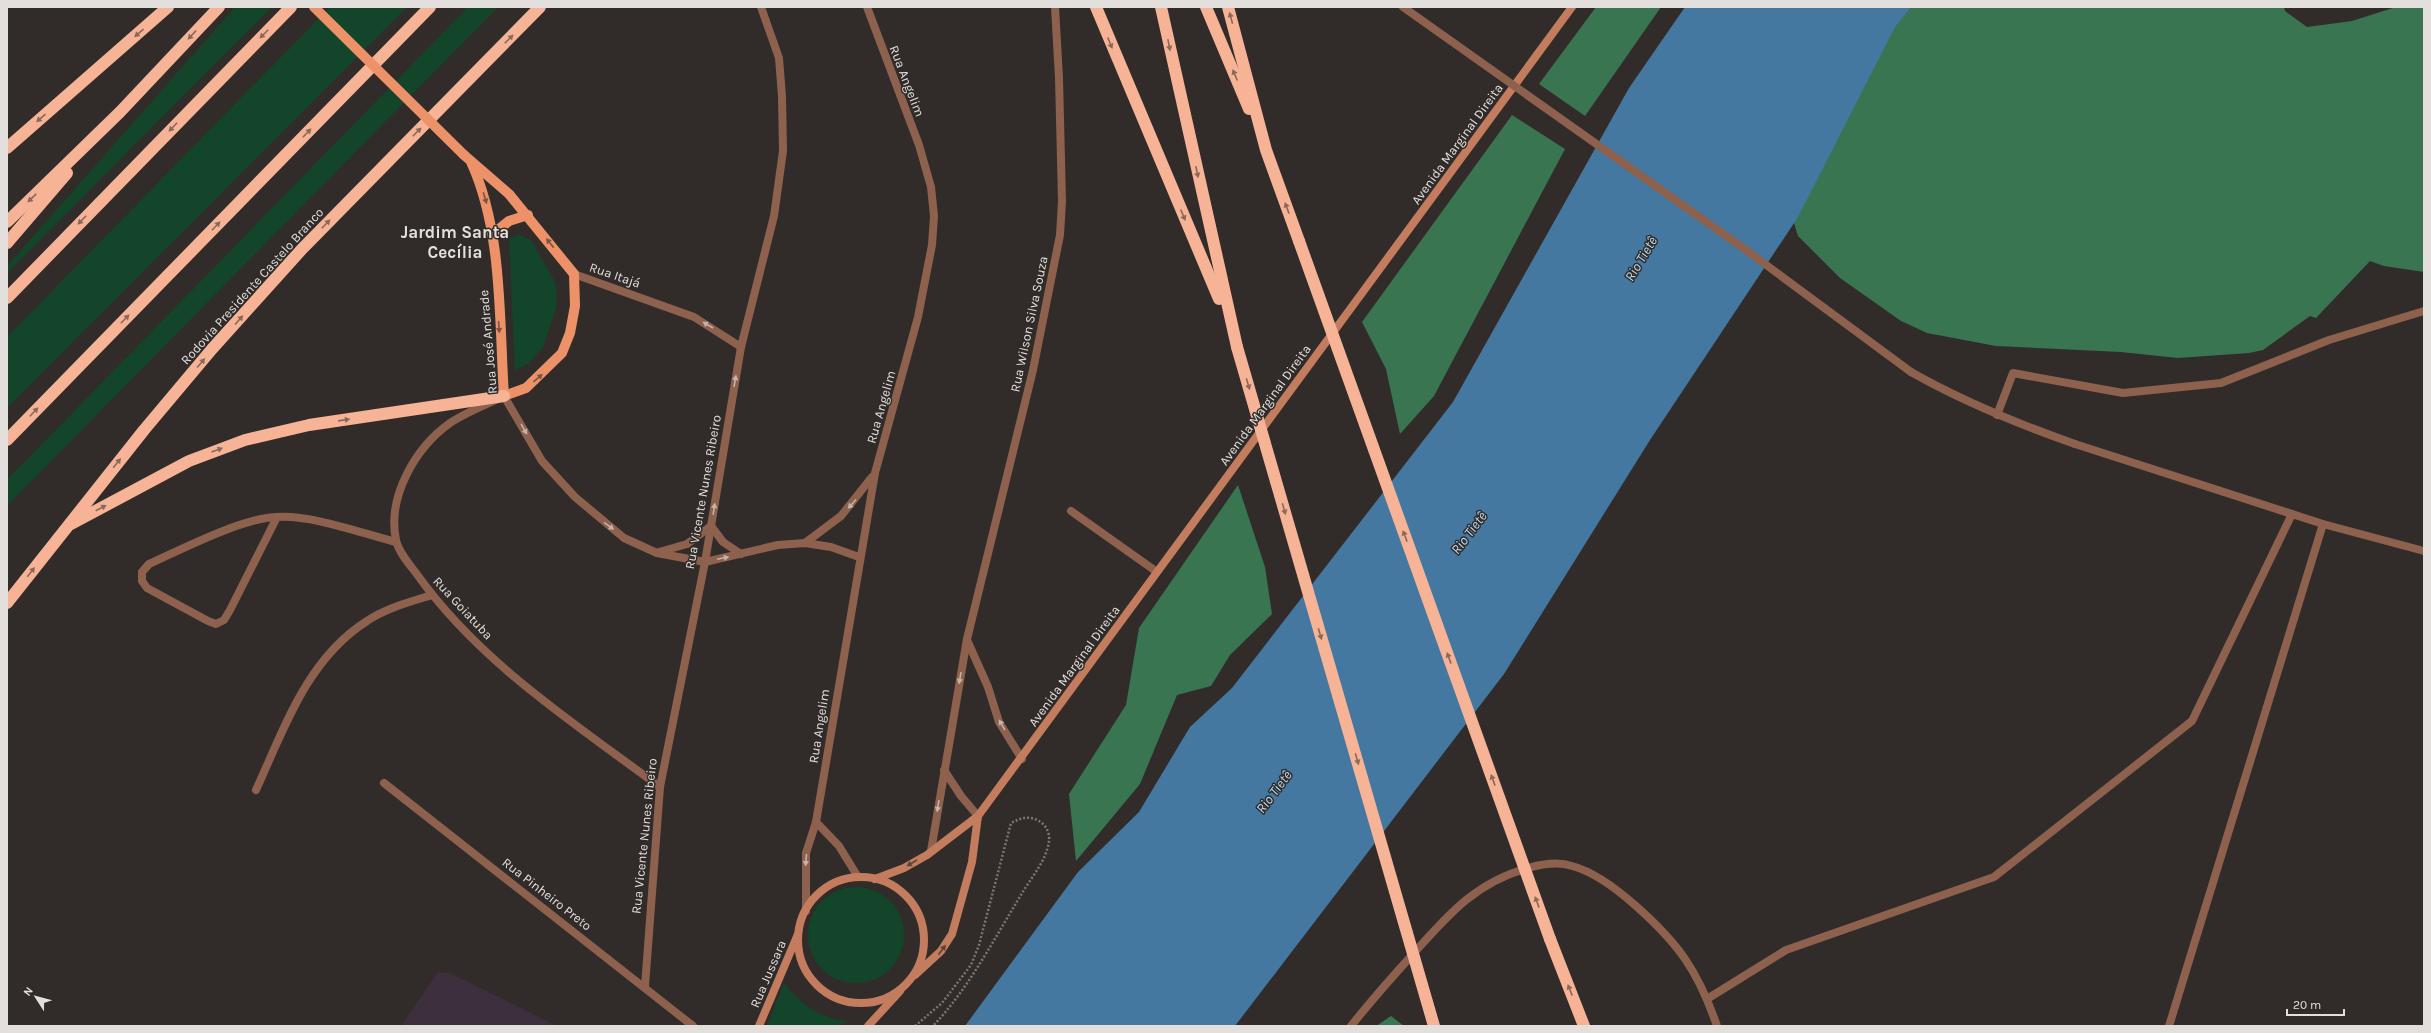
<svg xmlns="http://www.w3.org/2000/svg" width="2431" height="1033" viewBox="0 0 2431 1033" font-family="Karla,sans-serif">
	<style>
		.industrial { fill: #3d2f3d }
		.green { fill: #13452a }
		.forest { fill: #397551 }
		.water { fill: #4478a1 }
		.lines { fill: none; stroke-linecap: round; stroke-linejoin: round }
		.path { stroke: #7a7673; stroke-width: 2.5; stroke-dasharray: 2 2; stroke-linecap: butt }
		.service { stroke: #8d614d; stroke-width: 8 }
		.minor { stroke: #8d614d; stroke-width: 8 }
		.secondary { stroke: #c37c5d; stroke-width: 8 }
		.primary { stroke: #ec9168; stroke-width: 10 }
		.motorway { stroke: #f6b396; stroke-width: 12 }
		.minor-bridge { stroke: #8d614d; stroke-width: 8 }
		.primary-bridge { stroke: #ec9168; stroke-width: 10 }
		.motorway-bridge { stroke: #f6b396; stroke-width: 12 }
		.oneway { fill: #8a695a }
		.oneway2 { fill: #7c5442 }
		.oneway3 { fill: #c5b3ab }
		.oneway4 { fill: #5d4439 }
		.labels { text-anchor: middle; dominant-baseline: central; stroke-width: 3; stroke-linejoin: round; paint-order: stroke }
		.street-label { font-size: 13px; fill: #e3dfdd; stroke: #312c29 }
		.water-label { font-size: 14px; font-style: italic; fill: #bedbf4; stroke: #312c29 }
		.district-label { font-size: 17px; font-weight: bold; fill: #e3dfdd; stroke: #312c29 }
	</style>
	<rect width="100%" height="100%" fill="#312c29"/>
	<path class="industrial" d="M438,972L450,973L557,1026H401Z"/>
	<g class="green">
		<path d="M235,7H272L7,273V266Z"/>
		<path d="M330,7H407L7,408V337Z"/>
		<path d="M468,7H498L7,506V480Z"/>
		<path d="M518,234L531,240L554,280L557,294L556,308L543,347L528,364L515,370L509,239Z"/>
		<circle cx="856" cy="935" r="48"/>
		<path d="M784,983C801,1004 820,1019 847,1021L840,1026H767Z"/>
	</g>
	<g class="forest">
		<path d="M1596,7H1661L1585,116L1539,84Z"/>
		<path d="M1896,7H2284L2285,11L2307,27L2352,21L2396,7H2424V272L2384,266L2370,261L2316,318L2310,316L2263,350L2249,353L2178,358L2121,352L1996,346L1927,333L1901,321L1840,278L1798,236L1793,220Z"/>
		<path d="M1512,115L1565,149L1434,396L1400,434L1386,369L1362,322Z"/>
		<path d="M1238,485L1265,567L1272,614L1230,655L1211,686L1177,695L1140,784L1076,861L1069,794L1126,705L1139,628Z"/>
		<path d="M1391,1016L1404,1026H1376Z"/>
	</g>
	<path class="water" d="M1685,7H1911L1895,27L1798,217L1650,440L1504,674L1235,1026H965L1078,872L1139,812L1190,727L1232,688L1453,402L1629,88Z"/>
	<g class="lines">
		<path class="path" d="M915,1026L942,1003L971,965L979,945L1011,823C1021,818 1028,815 1039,821C1046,825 1050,833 1049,841C1047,860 1030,879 1021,895C994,939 969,988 933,1026"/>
		<g class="service">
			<path d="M1997,415L2013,373L2123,393L2221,383L2329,340L2424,311"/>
			<path d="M2075,444L2323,524L2424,551"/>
			<path d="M1071,511L1157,572"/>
			<path d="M277,517L230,610L224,620L216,624L208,621L147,588L142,581V572L149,564C182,549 242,518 277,517C314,515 360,533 396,542"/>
			<path d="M256,790C284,729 307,659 367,621C386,608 410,602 432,595"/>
			<path d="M1707,999L1786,950L1994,877L2192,721L2292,514"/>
			<path d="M1351,1026C1371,1001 1392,977 1414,953C1448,915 1476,882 1528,868C1542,864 1557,861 1572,866C1595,872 1618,890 1636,906C1679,944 1698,971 1717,1026"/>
			<path d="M2169,1026L2323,524"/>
		</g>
		<g class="minor">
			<path d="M574,274L694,317L741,347"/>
			<path d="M1911,372C1964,402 2018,424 2075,444"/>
			<path d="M805,543L841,516L872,477"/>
			<path d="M659,552L687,544L711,526L723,542L741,554"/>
			<path d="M967,640L988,687L999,722L1022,759"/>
			<path d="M944,770L961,796L978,816"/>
			<path d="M384,783L693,1026"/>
			<path d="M660,787C574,723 479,662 416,573C409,564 398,551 396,540C387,497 415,448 450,423C466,412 486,405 504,396L542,461L575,497L624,538L657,553L705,562L778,545L805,543L831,547L859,557"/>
			<path d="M816,822L839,846L858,877"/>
			<path d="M931,851L967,639L1033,370L1060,235L1062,201L1059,78L1055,7"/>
			<path d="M806,911V853L816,822L875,473L918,317L932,245L934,216L931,187L919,145L867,7"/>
			<path d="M645,986L660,787L705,562L741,347L774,216L783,151L782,96L779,58L761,7"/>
		</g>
		<g class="secondary">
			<circle cx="861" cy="940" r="63"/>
			<path d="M875,879L904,868L927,855L978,816L1572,7"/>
			<path d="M915,975L941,951L952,934L972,862L978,816"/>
			<path d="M759,1026L798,934"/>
			<path d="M868,1026L900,991"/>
		</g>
		<g class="primary">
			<path d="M464,155L509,194L574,274L575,306L570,333L562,353L526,388L504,396C499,321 503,231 471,162"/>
			<path d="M493,234L509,221L528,215"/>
		</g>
		<g class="motorway">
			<path d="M1096,7L1219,299"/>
			<path d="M1161,7L1237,347"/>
			<path d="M1206,7L1249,109"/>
			<path d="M1228,7L1266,150L1299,241"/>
			<path d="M7,148L168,7"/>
			<path d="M7,222L120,112L219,7"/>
			<path d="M7,243L67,173"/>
			<path d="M7,298L291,7"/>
			<path d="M7,440L430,7"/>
			<path d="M71,524L189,461L245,440L309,425L504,396"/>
			<path d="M7,603L144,430L212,349L302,249L540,7"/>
			<path d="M1550,939L1584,1026"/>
		</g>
		<path class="minor-bridge" d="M1403,7L1746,250L1911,372"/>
		<path class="primary-bridge" d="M314,7L464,155"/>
		<g class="motorway-bridge">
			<path d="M1299,241L1550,939"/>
			<path d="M1237,347L1434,1026"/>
		</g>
	</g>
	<defs><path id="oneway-solid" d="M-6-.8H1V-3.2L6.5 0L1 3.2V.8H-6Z"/></defs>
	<g class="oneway">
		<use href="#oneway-solid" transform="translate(1231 18) rotate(-105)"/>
		<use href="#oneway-solid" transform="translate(139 33) rotate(139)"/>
		<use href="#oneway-solid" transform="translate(264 34) rotate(135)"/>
		<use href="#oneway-solid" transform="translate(192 35) rotate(133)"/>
		<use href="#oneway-solid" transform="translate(509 39) rotate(-45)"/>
		<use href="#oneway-solid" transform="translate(1110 43) rotate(68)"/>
		<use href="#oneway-solid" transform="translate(1169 45) rotate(79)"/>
		<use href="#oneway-solid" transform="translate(1235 75) rotate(-113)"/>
		<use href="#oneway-solid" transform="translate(41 118) rotate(139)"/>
		<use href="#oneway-solid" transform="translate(173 127) rotate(134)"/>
		<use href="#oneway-solid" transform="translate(417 132) rotate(-45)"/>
		<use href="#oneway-solid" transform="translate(307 133) rotate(-46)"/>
		<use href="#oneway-solid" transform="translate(1197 172) rotate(78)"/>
		<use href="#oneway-solid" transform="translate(32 198) rotate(136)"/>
		<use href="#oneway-solid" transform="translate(1287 208) rotate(-110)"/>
		<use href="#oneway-solid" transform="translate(1183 215) rotate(67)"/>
		<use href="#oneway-solid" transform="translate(82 220) rotate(134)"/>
		<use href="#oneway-solid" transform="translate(326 224) rotate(-46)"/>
		<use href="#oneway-solid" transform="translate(216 226) rotate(-46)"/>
		<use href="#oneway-solid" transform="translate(125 319) rotate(-46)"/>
		<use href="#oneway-solid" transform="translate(239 320) rotate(-48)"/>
		<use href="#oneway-solid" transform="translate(201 363) rotate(-50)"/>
		<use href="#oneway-solid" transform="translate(1248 384) rotate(74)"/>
		<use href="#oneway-solid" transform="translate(34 412) rotate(-46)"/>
		<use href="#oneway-solid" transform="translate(344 420) rotate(-8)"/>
		<use href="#oneway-solid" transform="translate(217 450) rotate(-20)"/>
		<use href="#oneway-solid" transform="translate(117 463) rotate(-51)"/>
		<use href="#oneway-solid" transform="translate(101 508) rotate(-28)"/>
		<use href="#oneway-solid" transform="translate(1284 509) rotate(74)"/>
		<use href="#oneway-solid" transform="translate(1405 536) rotate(-110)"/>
		<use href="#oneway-solid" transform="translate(31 572) rotate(-52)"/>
		<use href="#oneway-solid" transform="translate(1320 634) rotate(74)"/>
		<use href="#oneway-solid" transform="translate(1449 658) rotate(-110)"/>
		<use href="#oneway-solid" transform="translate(1357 759) rotate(74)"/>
		<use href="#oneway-solid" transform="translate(1493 780) rotate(-110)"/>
		<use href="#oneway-solid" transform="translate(1537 902) rotate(-110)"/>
		<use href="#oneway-solid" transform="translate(1570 990) rotate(-111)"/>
	</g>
	<g class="oneway2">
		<use href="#oneway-solid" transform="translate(485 198) rotate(74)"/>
		<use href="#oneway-solid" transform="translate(550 243) rotate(-128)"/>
		<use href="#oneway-solid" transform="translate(499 327) rotate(86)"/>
		<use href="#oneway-solid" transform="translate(538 378) rotate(-41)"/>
	</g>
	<g class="oneway3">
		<use href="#oneway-solid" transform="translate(708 325) rotate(-150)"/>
		<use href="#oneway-solid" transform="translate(735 381) rotate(-80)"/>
		<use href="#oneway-solid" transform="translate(524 429) rotate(60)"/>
		<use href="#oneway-solid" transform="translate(852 504) rotate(132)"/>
		<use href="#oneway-solid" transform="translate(714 509) rotate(-81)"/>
		<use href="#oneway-solid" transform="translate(609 526) rotate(36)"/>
		<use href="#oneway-solid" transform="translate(723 558) rotate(-12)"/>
		<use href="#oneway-solid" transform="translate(960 678) rotate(100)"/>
		<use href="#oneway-solid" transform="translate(1002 725) rotate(-120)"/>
		<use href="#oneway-solid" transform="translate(938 806) rotate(99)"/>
		<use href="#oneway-solid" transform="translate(806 860) rotate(95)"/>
	</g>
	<g class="oneway4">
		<use href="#oneway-solid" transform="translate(912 863) rotate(149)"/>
		<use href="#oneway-solid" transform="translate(942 950) rotate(-53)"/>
	</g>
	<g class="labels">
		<g class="street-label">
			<text transform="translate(907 81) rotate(69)">Rua Angelim</text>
			<text transform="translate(1457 144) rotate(-54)">Avenida Marginal Direita</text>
			<text transform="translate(615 275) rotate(19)">Rua Itajá</text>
			<text transform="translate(252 286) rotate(-48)">Rodovia Presidente Castelo Branco</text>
			<text transform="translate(1029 324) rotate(-78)">Rua Wilson Silva Souza</text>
			<text transform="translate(488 342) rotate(-95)">Rua José Andrade</text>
			<text transform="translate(1265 405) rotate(-54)">Avenida Marginal Direita</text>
			<text transform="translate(881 407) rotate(-74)">Rua Angelim</text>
			<text transform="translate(703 492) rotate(-80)">Rua Vicente Nunes Ribeiro</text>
			<text transform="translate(463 608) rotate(47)">Rua Goiatuba</text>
			<text transform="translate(1074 666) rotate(-54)">Avenida Marginal Direita</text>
			<text transform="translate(819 726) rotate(-81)">Rua Angelim</text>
			<text transform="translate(644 836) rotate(-84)">Rua Vicente Nunes Ribeiro</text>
			<text transform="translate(547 894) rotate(38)">Rua Pinheiro Preto</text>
			<text transform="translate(768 974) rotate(-67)">Rua Jussara</text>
		</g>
		<g class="water-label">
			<text transform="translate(1641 259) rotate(-59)">Rio Tietê</text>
			<text transform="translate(1469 533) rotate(-53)">Rio Tietê</text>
			<text transform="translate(1274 792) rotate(-53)">Rio Tietê</text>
		</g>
		<g class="district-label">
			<text x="455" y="232">Jardim Santa<tspan x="455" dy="20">Cecília</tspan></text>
		</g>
	</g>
	<rect width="2431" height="1033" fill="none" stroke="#e3dfdd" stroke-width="16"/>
	<g transform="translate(36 997) rotate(306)" stroke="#312c29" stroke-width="3" paint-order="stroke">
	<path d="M0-3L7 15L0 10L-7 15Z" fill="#e3dfdd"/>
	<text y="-6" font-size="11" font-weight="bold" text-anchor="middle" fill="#e3dfdd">N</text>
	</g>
	<path d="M2287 1009v6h57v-6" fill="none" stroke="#e3dfdd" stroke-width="2"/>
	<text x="2293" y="1009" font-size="12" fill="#e3dfdd" stroke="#312c29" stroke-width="3" paint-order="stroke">20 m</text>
</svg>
